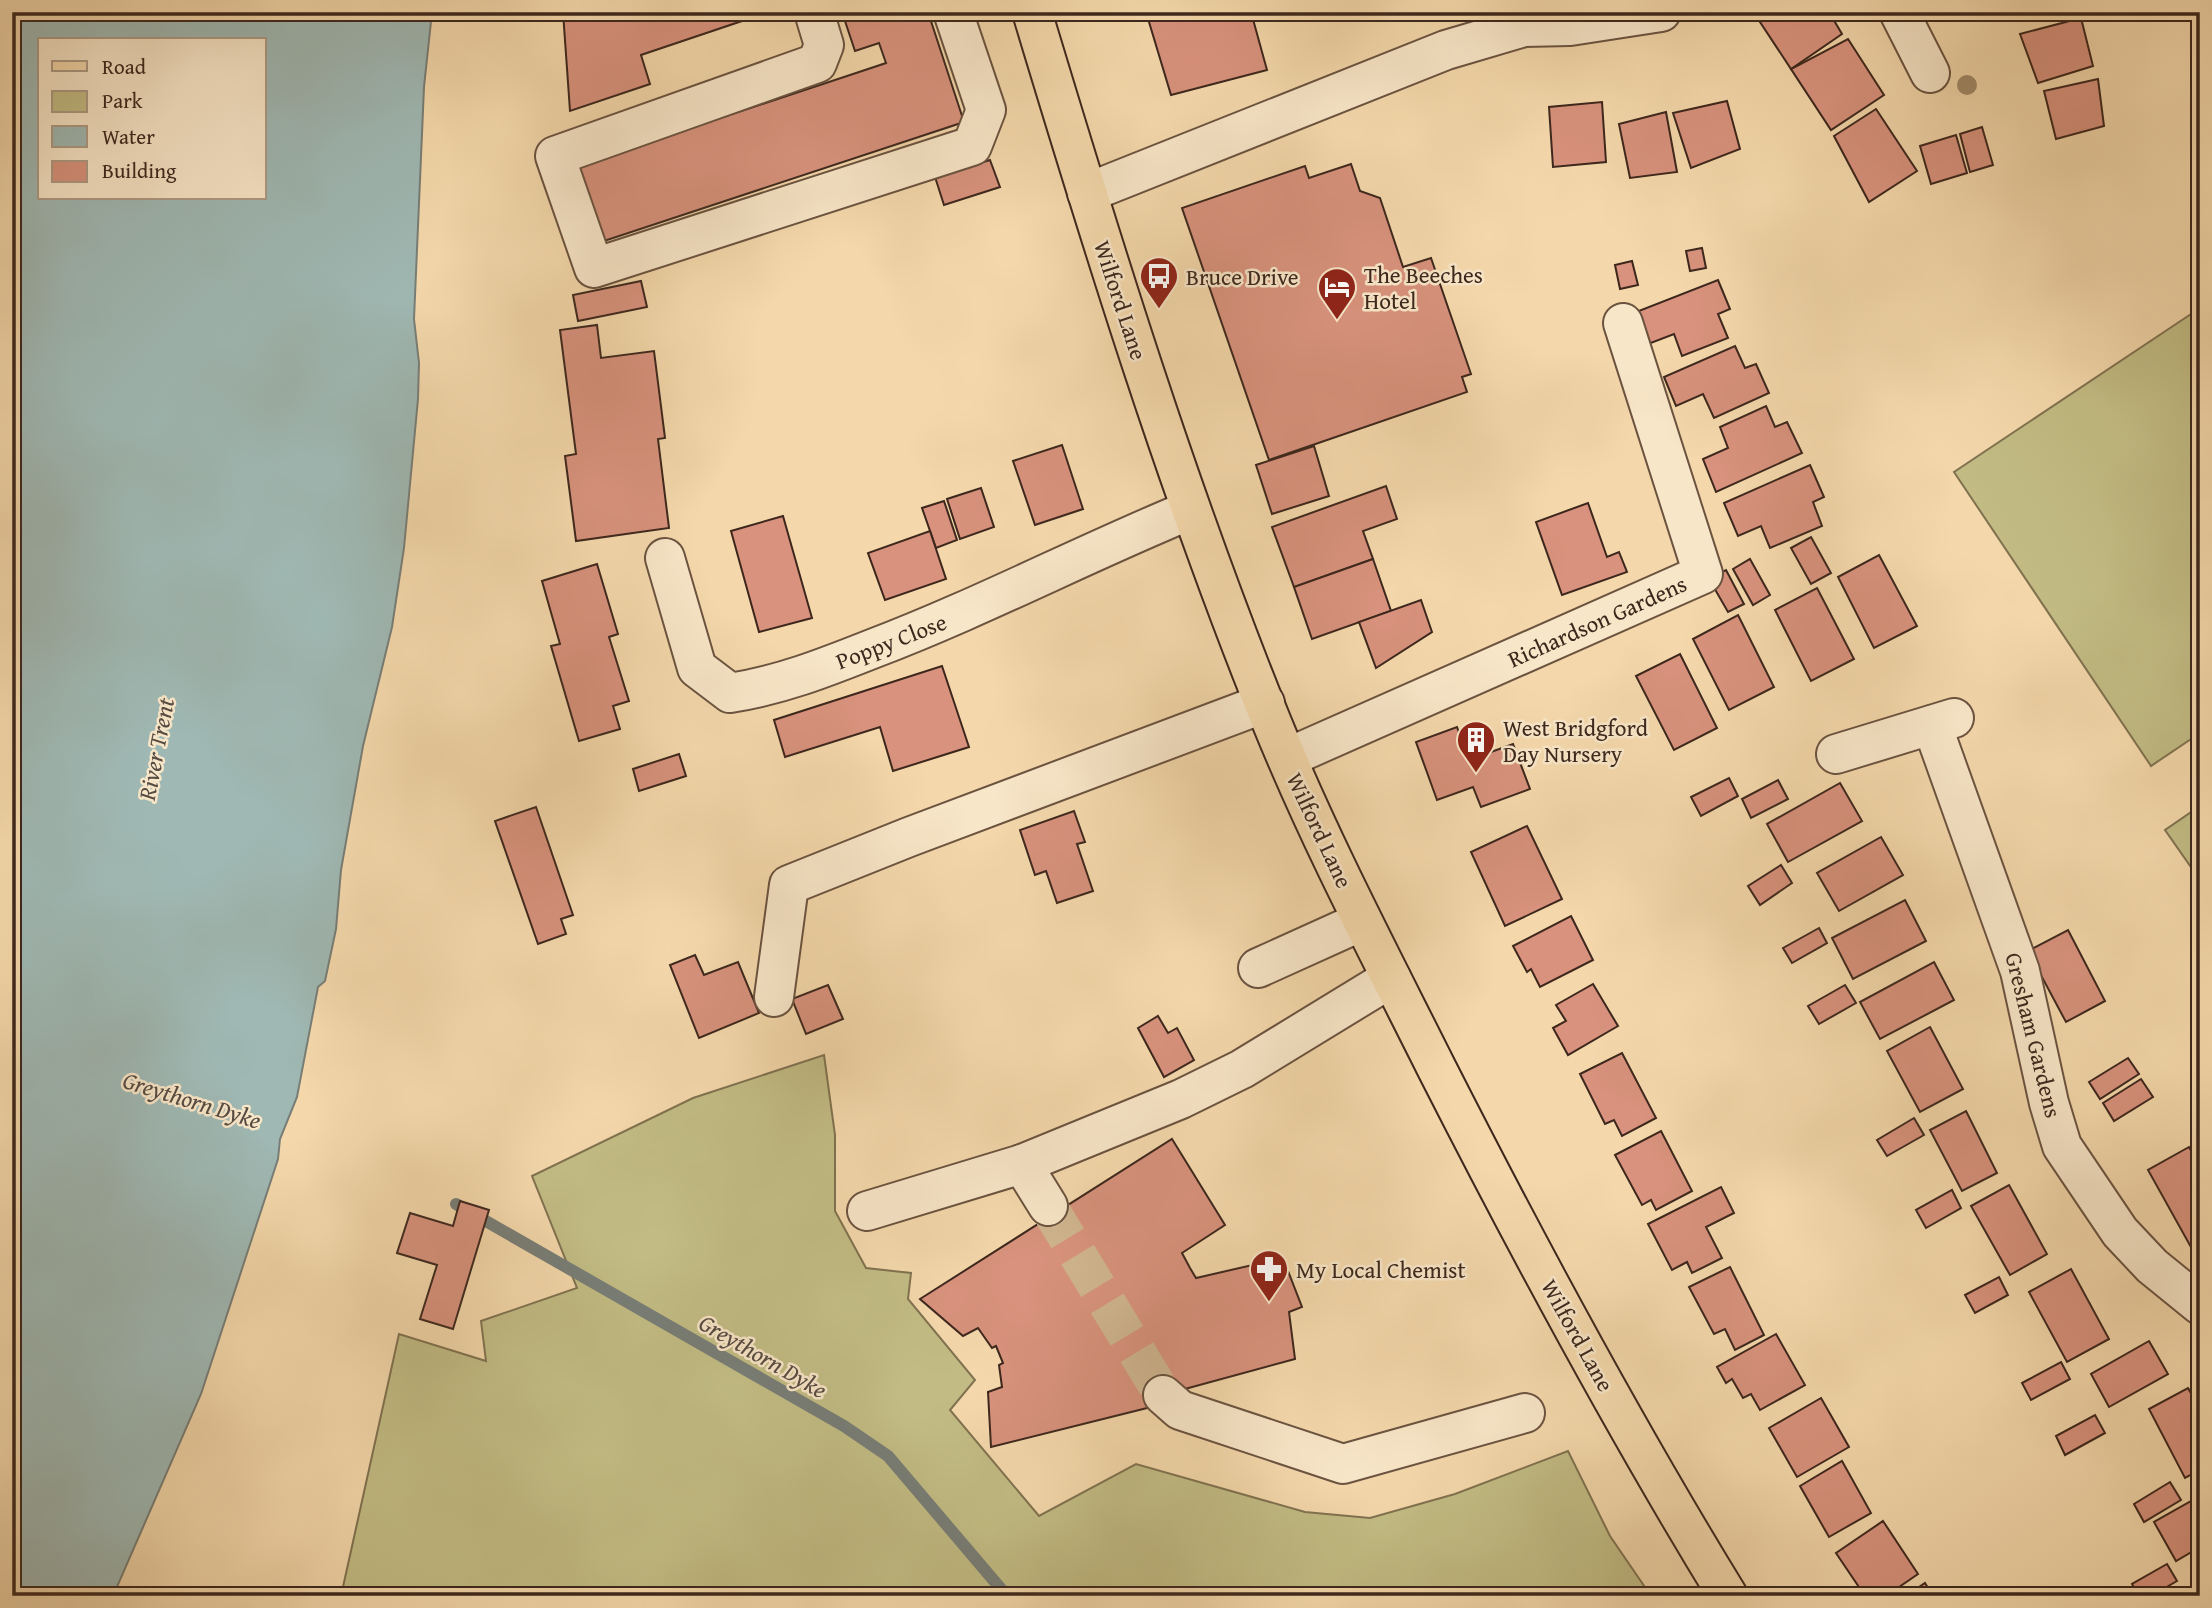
<svg xmlns="http://www.w3.org/2000/svg" width="2212" height="1608" viewBox="0 0 2212 1608" font-family="'Gentium Book Plus',serif">
	<style>
		.green { fill: #c2bc84; stroke: #807250; stroke-width: 2 }
		.water { fill: #9fb8b3; stroke: #787e77; stroke-width: 2; fill-rule: evenodd }
		.lines { fill: none; stroke-linecap: round; stroke-linejoin: round }
		.stream { stroke: #787e77; stroke-width: 12 }
		.building { fill: #d8927d; stroke: #3d271d; stroke-width: 2 }
		.minor-tunnel { stroke: #cfb58f; stroke-width: 38; stroke-dasharray: 38 19; stroke-linecap: butt }
		.minor-casing { stroke: #6b5340; stroke-width: 42 }
		.major-casing { stroke: #3d271d; stroke-width: 42 }
		.minor { stroke: #f8e6c8; stroke-width: 38 }
		.major { stroke: #f4d8ab; stroke-width: 38 }
		.tree { fill: #a28b6b }
		.labels { text-anchor: middle; dominant-baseline: central; stroke-width: 5; stroke-linejoin: round; paint-order: stroke }
		.poi-label { font-size: 23px; fill: #3d271d; stroke: #f8e6c8; text-anchor: start }
		.street-label { font-size: 23px; fill: #3d271d; stroke: #f8e6c8 }
		.water-label { font-size: 24px; font-style: italic; fill: #564b42; stroke: #f8e6c8 }
	</style>
	<rect width="100%" height="100%" fill="#f4d8ab"/>
	<filter id="stains"><feTurbulence type="fractalNoise" baseFrequency=".00286" numOctaves="4"/><feColorMatrix values="0 0 0 0 .2 0 0 0 0 .09 0 0 0 0 .02 0 0 0 .5 -.17"/></filter>
	<radialGradient id="worn" r=".72"><stop offset=".6" stop-color="#630" stop-opacity="0"/><stop offset="1" stop-color="#630" stop-opacity=".3"/></radialGradient>
	<g class="green">
		<path d="M2200,308V733L2151,766L1954,472Z"/>
		<path d="M2200,806V880L2165,830Z"/>
		<path d="M824,1055L835,1135V1211L866,1268L911,1273L908,1299L975,1380L950,1410L1039,1516L1136,1464L1305,1512L1370,1518L1455,1494L1568,1451L1610,1536L1651,1596H341L399,1334L486,1361L481,1321L577,1288L532,1176L693,1098Z"/>
	</g>
	<path class="water" d="M12,12H432L424,87L414,319L419,363L418,399L404,548L392,627L363,746L341,870L336,929L325,981L318,987L297,1097L280,1139L278,1159L201,1394L113,1596H12ZM40,40H264V198H40Z"/>
	<g class="lines">
		<path class="stream" d="M456,1204L844,1426L888,1456L1007,1596"/>
	</g>
	<g class="building">
		<path d="M563,12H769L641,55L650,84L570,111Z"/>
		<path d="M842,12H928L964,122L601,242L576,166L886,63L879,43L855,51Z"/>
		<path d="M1146,12H1251L1267,70L1171,95Z"/>
		<path d="M1768,12H1829L1842,34L1791,69L1758,19Z"/>
		<path d="M1998,12H2018L2000,18Z"/>
		<path d="M2081,18L2093,66L2038,83L2020,34Z"/>
		<path d="M1848,39L1884,95L1831,130L1791,69Z"/>
		<path d="M2098,79L2104,126L2056,139L2044,91Z"/>
		<path d="M1727,101L1740,149L1691,168L1673,113Z"/>
		<path d="M1602,102L1606,162L1553,167L1549,107Z"/>
		<path d="M1876,109L1917,171L1869,202L1834,136Z"/>
		<path d="M1666,112L1677,172L1630,178L1619,124Z"/>
		<path d="M1982,127L1993,165L1970,172L1960,134Z"/>
		<path d="M1956,135L1967,173L1931,184L1920,146Z"/>
		<path d="M990,160L1000,187L944,205L935,177Z"/>
		<path d="M1351,164L1360,191L1380,198L1403,267L1431,258L1471,374L1462,377L1467,392L1269,460L1182,208L1305,166L1309,178Z"/>
		<path d="M1702,248L1706,268L1690,271L1686,251Z"/>
		<path d="M1632,261L1638,285L1620,289L1615,265Z"/>
		<path d="M1718,280L1730,309L1718,314L1728,338L1682,356L1674,334L1643,346L1631,314Z"/>
		<path d="M641,281L647,307L578,321L573,295Z"/>
		<path d="M597,325L601,358L654,351L665,438L658,439L669,528L576,541L565,456L576,454L560,330Z"/>
		<path d="M1735,346L1745,368L1756,364L1769,393L1714,418L1703,394L1676,406L1664,377Z"/>
		<path d="M1766,406L1775,427L1787,422L1802,453L1716,492L1703,459L1728,448L1720,427Z"/>
		<path d="M1062,445L1083,509L1035,525L1013,461Z"/>
		<path d="M1314,446L1329,496L1272,514L1256,465Z"/>
		<path d="M1810,465L1824,497L1813,502L1822,526L1770,548L1761,526L1738,536L1724,503Z"/>
		<path d="M1386,486L1397,519L1363,531L1373,559L1294,587L1272,527Z"/>
		<path d="M981,488L994,527L960,539L947,499Z"/>
		<path d="M944,501L957,540L936,548L922,508Z"/>
		<path d="M1588,503L1607,557L1619,552L1627,572L1562,595L1536,522Z"/>
		<path d="M783,516L812,618L759,632L731,531Z"/>
		<path d="M930,531L946,579L885,600L868,553Z"/>
		<path d="M1811,537L1831,573L1811,584L1791,548Z"/>
		<path d="M1879,555L1917,626L1874,648L1838,577Z"/>
		<path d="M1373,559L1391,611L1312,639L1294,587Z"/>
		<path d="M1750,559L1770,595L1753,605L1733,569Z"/>
		<path d="M597,564L618,634L609,637L629,701L613,706L620,729L579,741L551,646L560,644L542,581Z"/>
		<path d="M1726,570L1744,604L1728,612L1709,579Z"/>
		<path d="M1817,588L1854,659L1811,681L1775,610Z"/>
		<path d="M1421,600L1432,632L1376,668L1359,622Z"/>
		<path d="M1738,615L1774,687L1729,710L1693,639Z"/>
		<path d="M1680,654L1717,728L1674,750L1636,676Z"/>
		<path d="M942,666L969,747L893,771L880,727L785,757L774,720Z"/>
		<path d="M1457,727L1469,760L1513,744L1530,789L1481,807L1473,787L1437,800L1416,742Z"/>
		<path d="M679,754L686,776L639,791L633,769Z"/>
		<path d="M1729,778L1738,796L1701,816L1691,797Z"/>
		<path d="M1778,780L1788,799L1751,818L1742,799Z"/>
		<path d="M1840,783L1862,821L1788,862L1767,824Z"/>
		<path d="M536,807L573,915L561,919L566,934L538,944L495,821Z"/>
		<path d="M1074,811L1085,842L1077,844L1093,891L1057,903L1046,871L1035,875L1020,830Z"/>
		<path d="M1527,826L1562,899L1505,926L1471,852Z"/>
		<path d="M1881,837L1903,875L1839,911L1817,873Z"/>
		<path d="M1781,865L1792,883L1760,905L1748,886Z"/>
		<path d="M1905,900L1926,941L1853,979L1832,938Z"/>
		<path d="M1571,916L1593,960L1540,987L1531,969L1527,972L1513,946Z"/>
		<path d="M1819,928L1827,943L1792,963L1783,948Z"/>
		<path d="M2068,930L2105,1001L2066,1022L2028,951Z"/>
		<path d="M695,955L704,975L738,962L759,1013L699,1038L670,965Z"/>
		<path d="M1934,962L1954,1000L1880,1039L1860,1002Z"/>
		<path d="M1593,984L1618,1026L1568,1055L1553,1028L1566,1021L1556,1005Z"/>
		<path d="M828,985L843,1019L806,1034L792,999Z"/>
		<path d="M1845,985L1856,1003L1819,1024L1808,1006Z"/>
		<path d="M1158,1016L1168,1033L1177,1028L1194,1060L1164,1077L1138,1028Z"/>
		<path d="M1930,1027L1963,1089L1920,1112L1887,1051Z"/>
		<path d="M1622,1053L1656,1118L1622,1136L1614,1120L1605,1124L1580,1074Z"/>
		<path d="M2128,1058L2139,1074L2100,1099L2089,1082Z"/>
		<path d="M2141,1079L2153,1097L2114,1121L2103,1103Z"/>
		<path d="M1966,1111L1997,1173L1962,1191L1930,1130Z"/>
		<path d="M1914,1118L1924,1135L1887,1156L1877,1140Z"/>
		<path d="M1661,1131L1692,1191L1656,1210L1651,1200L1642,1205L1615,1155Z"/>
		<path d="M1172,1139L1225,1225L1182,1253L1190,1268L1196,1278L1283,1258L1302,1307L1289,1312L1295,1359L1163,1395L1151,1407L991,1447L988,1392L1002,1387L999,1365L1003,1363L996,1346L992,1348L978,1328L963,1336L920,1299Z"/>
		<path d="M2189,1147L2200,1167V1245L2192,1249L2148,1170Z"/>
		<path d="M2009,1185L2047,1254L2010,1275L1971,1206Z"/>
		<path d="M1721,1187L1734,1213L1706,1227L1722,1258L1692,1273L1687,1262L1672,1270L1648,1224Z"/>
		<path d="M1952,1190L1961,1208L1926,1228L1916,1210Z"/>
		<path d="M460,1201L489,1210L453,1329L420,1319L437,1265L397,1253L410,1213L453,1226Z"/>
		<path d="M1730,1267L1764,1335L1735,1350L1725,1329L1714,1334L1689,1287Z"/>
		<path d="M2071,1269L2109,1339L2067,1362L2029,1292Z"/>
		<path d="M1999,1277L2008,1295L1975,1313L1965,1295Z"/>
		<path d="M1776,1334L1805,1385L1760,1410L1751,1394L1743,1398L1732,1379L1726,1383L1717,1367Z"/>
		<path d="M2149,1341L2168,1374L2109,1407L2091,1374Z"/>
		<path d="M2061,1362L2070,1379L2031,1400L2022,1383Z"/>
		<path d="M2188,1388L2200,1410V1470L2185,1478L2149,1409Z"/>
		<path d="M1821,1398L1849,1447L1797,1477L1769,1428Z"/>
		<path d="M2095,1415L2105,1433L2065,1455L2056,1436Z"/>
		<path d="M1842,1461L1871,1513L1829,1537L1800,1486Z"/>
		<path d="M2170,1482L2181,1500L2144,1522L2134,1504Z"/>
		<path d="M2200,1496V1547L2176,1561L2154,1522Z"/>
		<path d="M1883,1521L1918,1574L1886,1596H1865L1836,1553Z"/>
		<path d="M2167,1564L2177,1581L2151,1596H2138L2132,1584Z"/>
		<path d="M1925,1583L1933,1596H1906Z"/>
	</g>
	<g class="lines">
		<path class="minor-tunnel" d="M1048,1206L1163,1395"/>
		<defs>
			<g id="minor">
				<path d="M814,12L824,45L817,63L555,156L594,268L972,146L986,110L953,12"/>
				<path d="M1899,12L1930,73"/>
				<path d="M1087,193L1446,50L1524,27L1570,26L1661,12"/>
				<path d="M665,558L697,668L730,693C781,685 824,668 872,649C980,608 1083,554 1190,510"/>
				<path d="M1932,725L2020,971L2049,1103L2062,1146L2120,1232L2152,1266L2200,1305"/>
				<path d="M1836,754L1954,718"/>
				<path d="M1287,758L1703,574L1623,323"/>
				<path d="M1258,968L1362,921"/>
				<path d="M774,997L789,885L909,837L1265,703"/>
				<path d="M1048,1206L1022,1164L1181,1099L1242,1069L1391,978"/>
				<path d="M867,1211L1022,1164"/>
				<path d="M1163,1395L1180,1410L1343,1464L1525,1413"/>
			</g>
			<path id="major" d="M1032,12C1104,251 1178,491 1272,723C1320,841 1380,955 1437,1069C1528,1248 1623,1425 1728,1596"/>
		</defs>
		<use href="#minor" class="minor-casing"/>
		<use href="#major" class="major-casing"/>
		<use href="#minor" class="minor"/>
		<use href="#major" class="major"/>
	</g>
	<circle class="tree" cx="1967" cy="85" r="10"/>
	<defs>
		<symbol id="bus-pin" viewBox="-11 -11 22 30"><path d="M0 17L-7.5 6A9.5 9.5 0 1 1 7.5 6Z" fill="#8f2418" stroke="#f8e6c8"/><path d="M-5-6H5V4H4V6H2V4H-2V6H-4V4H-5ZM-3.5-4V0h7V-4ZM-3.5 1.2v1.5H-2V1.2ZM2 1.2v1.5H3.5V1.2Z" fill="#fff"/></symbol>
		<symbol id="hotel-pin" viewBox="-11 -11 22 30"><path d="M0 17L-7.5 6A9.5 9.5 0 1 1 7.5 6Z" fill="#8f2418" stroke="#f8e6c8"/><path d="M-6-4.5h1.5V1H6V5H4.5V3h-9V5H-6ZM-4 0a1.8 1.8 0 1 1 3.6 0ZM.5 0V-2.5h3Q6-2.5 6 0Z" fill="#fff"/></symbol>
		<symbol id="building-pin" viewBox="-11 -11 22 30"><path d="M0 17L-7.5 6A9.5 9.5 0 1 1 7.5 6Z" fill="#8f2418" stroke="#f8e6c8"/><path d="M-4-6H4V6H1V3H-1V6H-4ZM-2.5-4.3h1.7v1.8h-1.7ZM.8-4.3h1.7v1.8H.8ZM-2.5-1h1.7V.8h-1.7ZM.8-1h1.7V.8H.8Z" fill="#fff"/></symbol>
		<symbol id="pharmacy-pin" viewBox="-11 -11 22 30"><path d="M0 17L-7.5 6A9.5 9.5 0 1 1 7.5 6Z" fill="#8f2418" stroke="#f8e6c8"/><path d="M-2-6h4v4h4v4h-4v4h-4v-4h-4v-4h4Z" fill="#fff"/></symbol>
	</defs>
	<g fill-rule="evenodd">
		<use href="#bus-pin" x="1137" y="254" width="44" height="60"/>
		<use href="#hotel-pin" x="1315" y="265" width="44" height="60"/>
		<use href="#building-pin" x="1454" y="718" width="44" height="60"/>
		<use href="#pharmacy-pin" x="1247" y="1247" width="44" height="60"/>
	</g>
	<g class="labels">
		<g class="poi-label">
			<text x="1364" y="274">The Beeches<tspan x="1364" dy="26">Hotel</tspan></text>
			<text x="1186" y="276">Bruce Drive</text>
			<text x="1503" y="727">West Bridgford<tspan x="1503" dy="26">Day Nursery</tspan></text>
			<text x="1296" y="1269">My Local Chemist</text>
		</g>
		<g class="street-label">
			<text transform="translate(1121 300) rotate(72)">Wilford Lane</text>
			<text transform="translate(1597 621) rotate(-24)">Richardson Gardens</text>
			<text transform="translate(891 641) rotate(-21)">Poppy Close</text>
			<text transform="translate(1320 830) rotate(65)">Wilford Lane</text>
			<text transform="translate(2034 1035) rotate(76)">Gresham Gardens</text>
			<text transform="translate(1578 1335) rotate(61)">Wilford Lane</text>
		</g>
		<g class="water-label">
			<text transform="translate(156 749) rotate(-79)">River Trent</text>
			<text transform="translate(192 1100) rotate(17)">Greythorn Dyke</text>
			<text transform="translate(763 1356) rotate(30)">Greythorn Dyke</text>
		</g>
	</g>
	<rect width="2212" height="1608" fill="none" stroke="#f4d8ab" stroke-width="42"/>
	<rect x="14" y="14" width="2184" height="1580" fill="none" stroke="#3d271d" stroke-width="3.5"/>
	<rect x="21" y="21" width="2170" height="1566" fill="none" stroke="#3d271d" stroke-width="2"/>
	<rect x="38" y="38" width="228" height="161" fill="#f8e6c8" stroke="#ad9a84" stroke-width="2"/>
	<rect x="52" y="61" width="35" height="10" fill="#f4d8ab" stroke="#ad9a84" stroke-width="2"/>
	<text x="102" y="74" font-size="21" fill="#3d271d">Road</text>
	<rect x="52" y="91" width="35" height="21" fill="#c2bc84" stroke="#ad9a84" stroke-width="2"/>
	<text x="102" y="108" font-size="21" fill="#3d271d">Park</text>
	<rect x="52" y="126" width="35" height="21" fill="#9fb8b3" stroke="#ad9a84" stroke-width="2"/>
	<text x="102" y="144" font-size="21" fill="#3d271d">Water</text>
	<rect x="52" y="161" width="35" height="21" fill="#d8927d" stroke="#ad9a84" stroke-width="2"/>
	<text x="102" y="178" font-size="21" fill="#3d271d">Building</text>
	<rect width="100%" height="100%" filter="url(#stains)"/>
	<rect width="100%" height="100%" fill="url(#worn)"/>
</svg>
